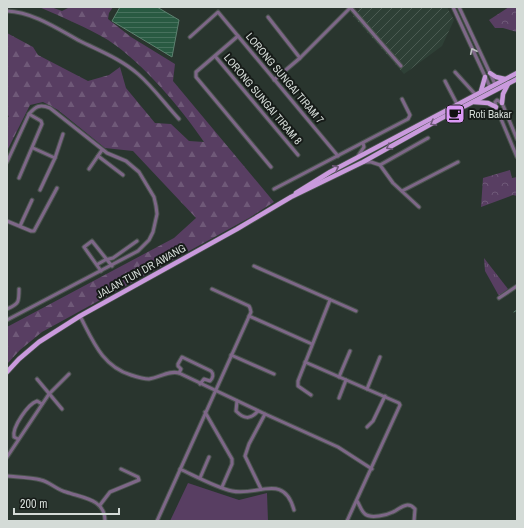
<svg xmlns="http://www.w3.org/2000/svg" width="524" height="528" viewBox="0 0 524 528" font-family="'Archivo Narrow',sans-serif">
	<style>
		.industrial { fill: url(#industrial-furrows) }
		.grass { fill: url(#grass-tufts) }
		.forest { fill: url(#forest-firs) }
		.park { fill: url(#park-crowns) }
		.pitch { fill: #583e62 }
		.water { fill: url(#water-rules); stroke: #5c816f }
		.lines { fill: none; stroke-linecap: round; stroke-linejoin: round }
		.stream { stroke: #5c816f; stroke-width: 1 }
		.street-casing { stroke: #48534c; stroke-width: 5 }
		.primary-casing { stroke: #48534c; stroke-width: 6 }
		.street { stroke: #7e6788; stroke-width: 3 }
		.primary { stroke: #ca9add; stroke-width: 4.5 }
		.oneway { stroke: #bebec3 }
		.oneway2 { stroke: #705a7a }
		.labels { text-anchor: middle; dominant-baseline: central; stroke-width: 4; stroke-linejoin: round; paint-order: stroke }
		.street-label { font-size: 11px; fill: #d4dbd7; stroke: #161b18 }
		.poi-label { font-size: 11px; fill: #d4dbd7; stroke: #161b18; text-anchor: start }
	</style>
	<defs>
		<pattern id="industrial-furrows" width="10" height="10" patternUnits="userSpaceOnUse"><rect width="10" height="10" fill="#2e4036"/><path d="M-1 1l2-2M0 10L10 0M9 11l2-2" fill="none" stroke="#4b5b52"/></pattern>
		<pattern id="grass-tufts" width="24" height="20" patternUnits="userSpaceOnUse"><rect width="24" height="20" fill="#583e62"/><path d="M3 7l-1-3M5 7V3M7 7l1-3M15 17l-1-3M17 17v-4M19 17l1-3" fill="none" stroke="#6f5978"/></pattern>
		<pattern id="forest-firs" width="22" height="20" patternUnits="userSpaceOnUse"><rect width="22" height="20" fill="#583e62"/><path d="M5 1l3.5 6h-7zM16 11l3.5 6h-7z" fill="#6f5978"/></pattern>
		<pattern id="park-crowns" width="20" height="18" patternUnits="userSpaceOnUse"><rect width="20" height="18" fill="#583e62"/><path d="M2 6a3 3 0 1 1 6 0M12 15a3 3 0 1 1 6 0" fill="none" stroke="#6f5978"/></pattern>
		<pattern id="water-rules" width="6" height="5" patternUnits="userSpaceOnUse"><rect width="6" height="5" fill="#295a42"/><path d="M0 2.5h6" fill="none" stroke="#47715d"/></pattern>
	</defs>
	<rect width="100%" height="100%" fill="#29352e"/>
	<path class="industrial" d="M359,7H447L454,20L442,46L404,74L353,16L359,10Z"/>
	<path class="grass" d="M484,258L508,289L499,296L485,271Z"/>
	<path class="forest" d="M39,7H51L62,11L70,7H113L109,13L108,19L131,37L175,64L173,81L274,202L249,218L42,332L20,350L7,364V327L174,238L196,218L133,151L105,148L58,110L43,102L30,105L7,151V119L9,116L7,115V33L33,47L38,55L88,81L109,75L120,67L126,88L155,123L171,124L189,141L204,142C181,108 142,62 108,40C86,27 62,17 39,7Z"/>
	<g class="park">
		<path d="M509,7H517V32L503,28H495L489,20Z"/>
		<path d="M510,170L512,178L517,177V196L513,195L481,207L483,178Z"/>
	</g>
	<path class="pitch" d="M188,483L239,500L267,493L268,521H170Z"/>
	<path class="water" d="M120,7H157L179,20L172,57L112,21Z"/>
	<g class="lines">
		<path class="stream" d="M514,312L517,310"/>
		<defs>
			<g id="street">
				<path d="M350,7L401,66"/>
				<path d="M453,7L490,87"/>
				<path d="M459,7L495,84"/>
				<path d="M7,11C33,12 58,29 80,41C100,51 121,59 138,74C153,87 165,104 179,119"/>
				<path d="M268,17L300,58"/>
				<path d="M238,36L196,72V77L271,167"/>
				<path d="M190,37L218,12L338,156"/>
				<path d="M215,56L298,155"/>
				<path d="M455,72L475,94"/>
				<path d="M274,80L300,58L351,7"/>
				<path d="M445,81L457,104"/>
				<path d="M517,139L502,103L497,100L495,102L496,107L517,157"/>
				<path d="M33,148L55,158"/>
				<path d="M98,156L123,175"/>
				<path d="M358,156L364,147L363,143"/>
				<path d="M7,162L29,114C36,106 40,104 50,108L107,153L126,161L139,172L154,197L156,206L157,214L153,232L149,240L138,251L7,320"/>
				<path d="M364,162H371L380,165L393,183L419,207"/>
				<path d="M380,165L428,138"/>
				<path d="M89,169L102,150"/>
				<path d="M19,178L42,124L41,121L29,114"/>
				<path d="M274,189L408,119L410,115L402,99"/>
				<path d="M40,190L55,158L63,134"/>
				<path d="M402,191L458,162"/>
				<path d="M7,221L31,231H34L57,188"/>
				<path d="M20,226L32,200"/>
				<path d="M98,264L105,260L113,258L137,241"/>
				<path d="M254,266L356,311"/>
				<path d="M101,271L84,247L92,241L112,266"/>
				<path d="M499,298L517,286"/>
				<path d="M7,309C19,304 19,302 19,289"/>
				<path d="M80,316C93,341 102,366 131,375C137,377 143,379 149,379C159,378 169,370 179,373L265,414L338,447L372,469"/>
				<path d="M249,316L312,344"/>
				<path d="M231,355L274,374"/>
				<path d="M305,362L399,403L400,405L347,521"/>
				<path d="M179,373L181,369L178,366V364L182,357L211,371C214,374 213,378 210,381L204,379L200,384"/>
				<path d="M339,377L350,351"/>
				<path d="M37,379L62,409"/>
				<path d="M367,389L380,357"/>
				<path d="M311,395L298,386V381L330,300"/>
				<path d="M339,398L346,380"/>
				<path d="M237,401L236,411C244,419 250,420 258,411"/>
				<path d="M205,412L232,459V464L222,487"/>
				<path d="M367,427L373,421L385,396"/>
				<path d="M18,439L14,437C12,427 28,404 37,401L42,404"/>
				<path d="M7,457L49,394L69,374"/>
				<path d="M180,469C195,476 217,488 232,491C257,497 284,472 294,510"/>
				<path d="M7,476C18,477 31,477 41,480C50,482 57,490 66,492C83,498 105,499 105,521"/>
				<path d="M200,478L209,457"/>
				<path d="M261,489L245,456L249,444L265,414"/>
				<path d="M357,501C360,505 361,511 365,514C371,519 387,515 393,512C400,509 407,500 415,509L414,521"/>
				<path d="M100,505L110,492L139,480L138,477L121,469"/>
				<path d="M157,521L251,312L250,308L249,306L212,289"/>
			</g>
			<g id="primary">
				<path d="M490,73L496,77L505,79"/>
				<path d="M481,91L485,77"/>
				<path d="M474,102L488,103L496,107"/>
				<path d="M502,103L503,94L508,84"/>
				<path d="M296,193L330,172L517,73"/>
				<path d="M7,372L19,359L39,342L80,316L237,229L291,197L363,162L440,119L517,79"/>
			</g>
		</defs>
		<use href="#street" class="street-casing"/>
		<use href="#primary" class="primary-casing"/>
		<use href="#street" class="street"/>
		<use href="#primary" class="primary"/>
	</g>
	<defs><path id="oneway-chevron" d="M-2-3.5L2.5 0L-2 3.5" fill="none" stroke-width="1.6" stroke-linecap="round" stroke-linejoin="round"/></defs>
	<use class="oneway" href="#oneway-chevron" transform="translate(473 51) rotate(-115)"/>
	<g class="oneway2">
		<use href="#oneway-chevron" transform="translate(433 123) rotate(150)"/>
		<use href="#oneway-chevron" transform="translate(389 147) rotate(150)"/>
		<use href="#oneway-chevron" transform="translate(336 168) rotate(-28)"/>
	</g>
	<defs>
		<symbol id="cafe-square" viewBox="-11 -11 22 22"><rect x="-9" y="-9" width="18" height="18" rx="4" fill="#db99f5" stroke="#161b18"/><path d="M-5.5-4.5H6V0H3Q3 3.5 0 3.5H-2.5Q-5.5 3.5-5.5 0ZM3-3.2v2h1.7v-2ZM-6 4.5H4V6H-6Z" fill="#111"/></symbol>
	</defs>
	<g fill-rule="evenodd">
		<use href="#cafe-square" x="444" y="103" width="22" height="22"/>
	</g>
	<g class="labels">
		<g class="street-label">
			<text transform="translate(285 78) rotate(50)">LORONG SUNGAI TIRAM 7</text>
			<text transform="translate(263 99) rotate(50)">LORONG SUNGAI TIRAM 8</text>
			<text transform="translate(141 271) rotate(-29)">JALAN TUN DR AWANG</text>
		</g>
		<g class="poi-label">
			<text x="469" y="114">Roti Bakar</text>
		</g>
	</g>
	<rect width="524" height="528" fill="none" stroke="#d4dbd7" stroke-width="16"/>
	<path d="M14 508v6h105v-6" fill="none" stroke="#d4dbd7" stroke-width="2"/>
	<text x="20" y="508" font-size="12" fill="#d4dbd7" stroke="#161b18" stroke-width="3" paint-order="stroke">200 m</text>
</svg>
